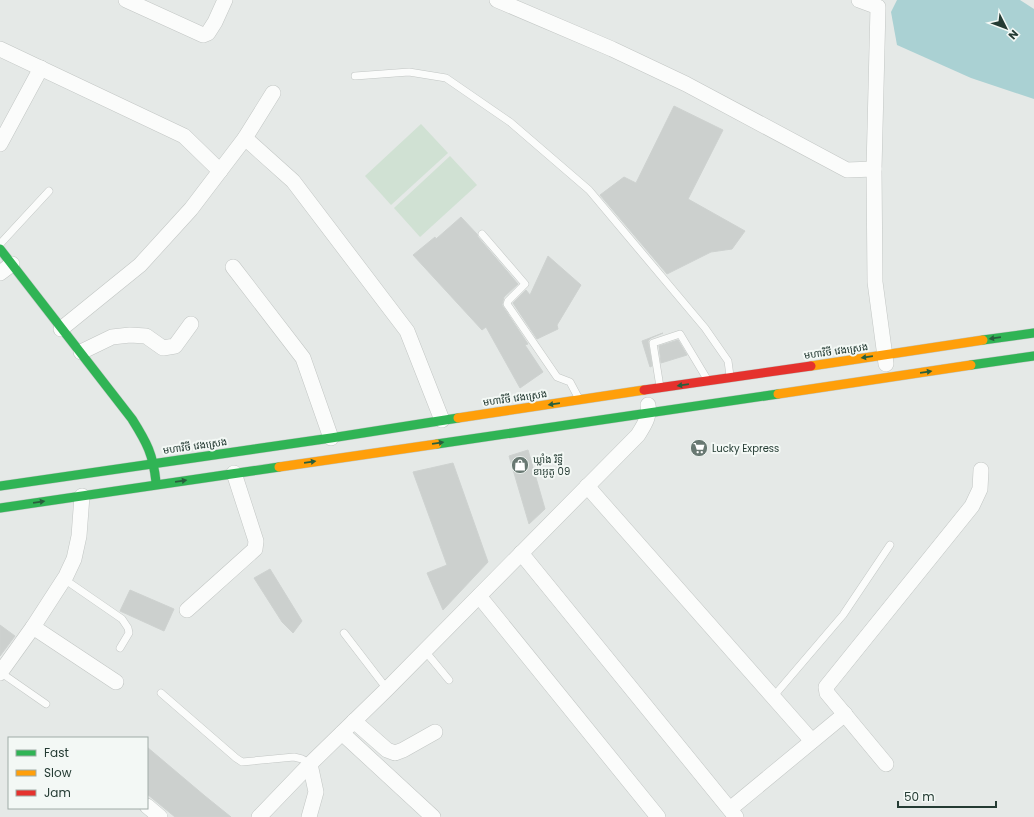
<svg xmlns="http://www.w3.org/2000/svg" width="1034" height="817" viewBox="0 0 1034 817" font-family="Poppins,'Noto Sans Khmer',sans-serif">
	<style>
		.green { fill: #d0e1d3 }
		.water { fill: #aad1d3 }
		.building { fill: #ccd0ce; stroke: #ced2d0 }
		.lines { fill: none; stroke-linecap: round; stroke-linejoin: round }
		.lane-casing { stroke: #c2c6c4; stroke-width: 8 }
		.street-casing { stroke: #c2c6c4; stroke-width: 16 }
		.fast-casing { stroke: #c0c7c4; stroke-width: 10 }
		.slow-casing { stroke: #c0c7c4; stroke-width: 10 }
		.jam-casing { stroke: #c0c7c4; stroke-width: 10 }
		.lane { stroke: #fbfcfb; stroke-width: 7 }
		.street { stroke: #fbfcfb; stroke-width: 15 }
		.fast { stroke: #30b455; stroke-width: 9 }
		.slow { stroke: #ff9f0a; stroke-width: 9 }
		.jam { stroke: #e5322d; stroke-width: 9 }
		.oneway { fill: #285f3d }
		.labels { text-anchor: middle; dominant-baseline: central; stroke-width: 4; stroke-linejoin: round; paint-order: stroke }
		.street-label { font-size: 10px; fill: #243b33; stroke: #f3f8f5 }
		.poi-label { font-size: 10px; fill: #243b33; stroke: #f3f8f5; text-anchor: start }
	</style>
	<rect width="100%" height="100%" fill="#e5e9e7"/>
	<g class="green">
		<path d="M421,124L448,153L391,205L365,176Z"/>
		<path d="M450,156L477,185L420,237L394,208Z"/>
	</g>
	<path class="water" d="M897,0H1020L1034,9V99L971,78L897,45L891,12Z"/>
	<g class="building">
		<path d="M674,106L723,130L688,199L745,231L732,249L711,252L667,274L600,195L624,177L636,183Z"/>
		<path d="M461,217L477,234L478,237L518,284L504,297L502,305L528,344L525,345L543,372L520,388L486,327L482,330L413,255L435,237L436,239Z"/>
		<path d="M548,256L581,285L557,325L558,329L537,339L513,303L526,290L530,295Z"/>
		<path d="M663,333L651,338L648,341L652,366L650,367L642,341Z"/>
		<path d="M678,340L687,355L661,363L659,346Z"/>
		<path d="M528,450L545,509L529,524L509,456Z"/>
		<path d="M453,463L488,562L443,610L427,573L447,565L413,472Z"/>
		<path d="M270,569L302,621L293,633L282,622L254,578Z"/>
		<path d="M130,590L174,609L164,631L120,611Z"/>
		<path d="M0,625L15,636L0,656Z"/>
		<path d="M147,747L205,796L231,817H175L147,794Z"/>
	</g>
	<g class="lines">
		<defs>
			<g id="lane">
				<path d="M355,76L409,72L446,78L510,122L589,190L705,328L728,361L730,376"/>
				<path d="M482,234L525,284L508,301L507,304L557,377L570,382L578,397"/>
				<path d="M0,244L49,191"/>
				<path d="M660,387L653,343L680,334L707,379"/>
				<path d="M64,579L122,619L128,628L129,633L120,648"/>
				<path d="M344,633L387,689"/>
				<path d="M425,651L449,680"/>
				<path d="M0,672L46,704"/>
				<path d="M161,693L236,758L242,762L294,757L302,759L310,764"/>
				<path d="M773,697L843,615L890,545"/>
			</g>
			<g id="street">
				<path d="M126,0L203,35L208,33L215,22L225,0"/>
				<path d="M497,0L612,49L686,84L847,170L874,169"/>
				<path d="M859,0L878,7L874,169L875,282L886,364"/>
				<path d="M0,49L184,136L220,171"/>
				<path d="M245,138L293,181L407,331L442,420"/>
				<path d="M0,144L41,68"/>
				<path d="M233,267L303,358L331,438"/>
				<path d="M0,273L12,264"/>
				<path d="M61,329L140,265L191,209L245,138L273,93"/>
				<path d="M81,352L112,337L130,335L146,336L163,348L175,346L191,324"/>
				<path d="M587,486L812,741"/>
				<path d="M521,553L736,817"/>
				<path d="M479,596L658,817"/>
				<path d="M187,610L255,549L256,541L234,473"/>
				<path d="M33,627L116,682"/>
				<path d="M0,673L33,627L66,576L74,559L79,536L82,496"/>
				<path d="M354,721L387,750L395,753L403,750L435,732"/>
				<path d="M342,733L433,817"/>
				<path d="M886,764L827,693L826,687L972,506L980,489L981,470"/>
				<path d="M147,806L160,817"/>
				<path d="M730,809L845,714"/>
				<path d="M259,817L310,764L387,689L638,435C644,425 650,417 648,405"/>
				<path d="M309,817L316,792L310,764"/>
			</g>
			<g id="fast">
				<path d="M0,249L132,419C147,443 153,454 156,482"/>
				<path d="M983,340L1034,333"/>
				<path d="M971,365L1034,356"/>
				<path d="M437,444L778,394"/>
				<path d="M0,486L331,438L458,418"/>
				<path d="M0,508L279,467"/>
			</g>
			<g id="slow">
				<path d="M811,366L983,340"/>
				<path d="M778,394L971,365"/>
				<path d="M458,418L644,390"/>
				<path d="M279,467L437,444"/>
			</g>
			<path id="jam" d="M644,390L811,366"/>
		</defs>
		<use href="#lane" class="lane-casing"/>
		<use href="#street" class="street-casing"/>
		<use href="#fast" class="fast-casing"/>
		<use href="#slow" class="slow-casing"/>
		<use href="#jam" class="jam-casing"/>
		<use href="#lane" class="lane"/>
		<use href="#street" class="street"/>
		<use href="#fast" class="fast"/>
		<use href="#slow" class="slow"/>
		<use href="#jam" class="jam"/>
	</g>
	<defs><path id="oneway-solid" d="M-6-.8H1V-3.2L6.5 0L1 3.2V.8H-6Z"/></defs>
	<g class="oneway">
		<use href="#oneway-solid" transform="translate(995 338) rotate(172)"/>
		<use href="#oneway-solid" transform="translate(867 357) rotate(172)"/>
		<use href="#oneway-solid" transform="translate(926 372) rotate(-8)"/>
		<use href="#oneway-solid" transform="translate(683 385) rotate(172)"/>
		<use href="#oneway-solid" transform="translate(554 404) rotate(172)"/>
		<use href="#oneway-solid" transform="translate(438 443) rotate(-8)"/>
		<use href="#oneway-solid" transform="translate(310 462) rotate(-8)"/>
		<use href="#oneway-solid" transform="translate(181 481) rotate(-8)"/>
		<use href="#oneway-solid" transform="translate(39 502) rotate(-8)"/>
	</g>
	<defs>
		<symbol id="supermarket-disc" viewBox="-11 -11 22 22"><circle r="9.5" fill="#687872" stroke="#f3f8f5"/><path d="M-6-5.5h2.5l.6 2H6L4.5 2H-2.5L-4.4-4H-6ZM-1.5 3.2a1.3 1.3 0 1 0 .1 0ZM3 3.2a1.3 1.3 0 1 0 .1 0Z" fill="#fff"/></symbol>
		<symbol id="shop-disc" viewBox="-11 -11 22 22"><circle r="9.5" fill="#687872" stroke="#f3f8f5"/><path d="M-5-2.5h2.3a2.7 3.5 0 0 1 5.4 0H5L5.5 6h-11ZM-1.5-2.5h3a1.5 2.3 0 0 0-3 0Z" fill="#fff"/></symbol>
	</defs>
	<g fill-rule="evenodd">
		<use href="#supermarket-disc" x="689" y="438" width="20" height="20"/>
		<use href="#shop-disc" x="510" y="455" width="20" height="20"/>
	</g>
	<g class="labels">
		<g class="street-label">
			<text transform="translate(836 351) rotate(-8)">មហាវិថី វេងស្រេង</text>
			<text transform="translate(515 398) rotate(-8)">មហាវិថី វេងស្រេង</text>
			<text transform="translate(195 446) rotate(-8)">មហាវិថី វេងស្រេង</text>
		</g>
		<g class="poi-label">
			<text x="712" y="448">Lucky Express</text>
			<text x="533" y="459">ឃ្លាំង រិទ្ធី<tspan x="533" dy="12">ខាអូតូ 09</tspan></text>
		</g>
	</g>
	<rect x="8" y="737" width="140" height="72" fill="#f3f8f5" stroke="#a0aca7"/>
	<rect x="16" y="750" width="20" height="6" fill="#30b455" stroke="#a0aca7"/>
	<text x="44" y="757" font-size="12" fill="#243b33">Fast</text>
	<rect x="16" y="770" width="20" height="6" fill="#ff9f0a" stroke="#a0aca7"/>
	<text x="44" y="777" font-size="12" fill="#243b33">Slow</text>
	<rect x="16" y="790" width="20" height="6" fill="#e5322d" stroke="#a0aca7"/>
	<text x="44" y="797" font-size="12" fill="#243b33">Jam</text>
	<g transform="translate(1006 28) rotate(132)" stroke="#f3f8f5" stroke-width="3" paint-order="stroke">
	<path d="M0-3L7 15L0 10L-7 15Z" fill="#243b33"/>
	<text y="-6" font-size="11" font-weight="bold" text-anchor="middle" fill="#243b33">N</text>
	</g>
	<path d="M898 801v6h98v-6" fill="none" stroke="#243b33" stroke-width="2"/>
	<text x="904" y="801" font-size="12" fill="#243b33" stroke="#f3f8f5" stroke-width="3" paint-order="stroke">50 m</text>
</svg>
